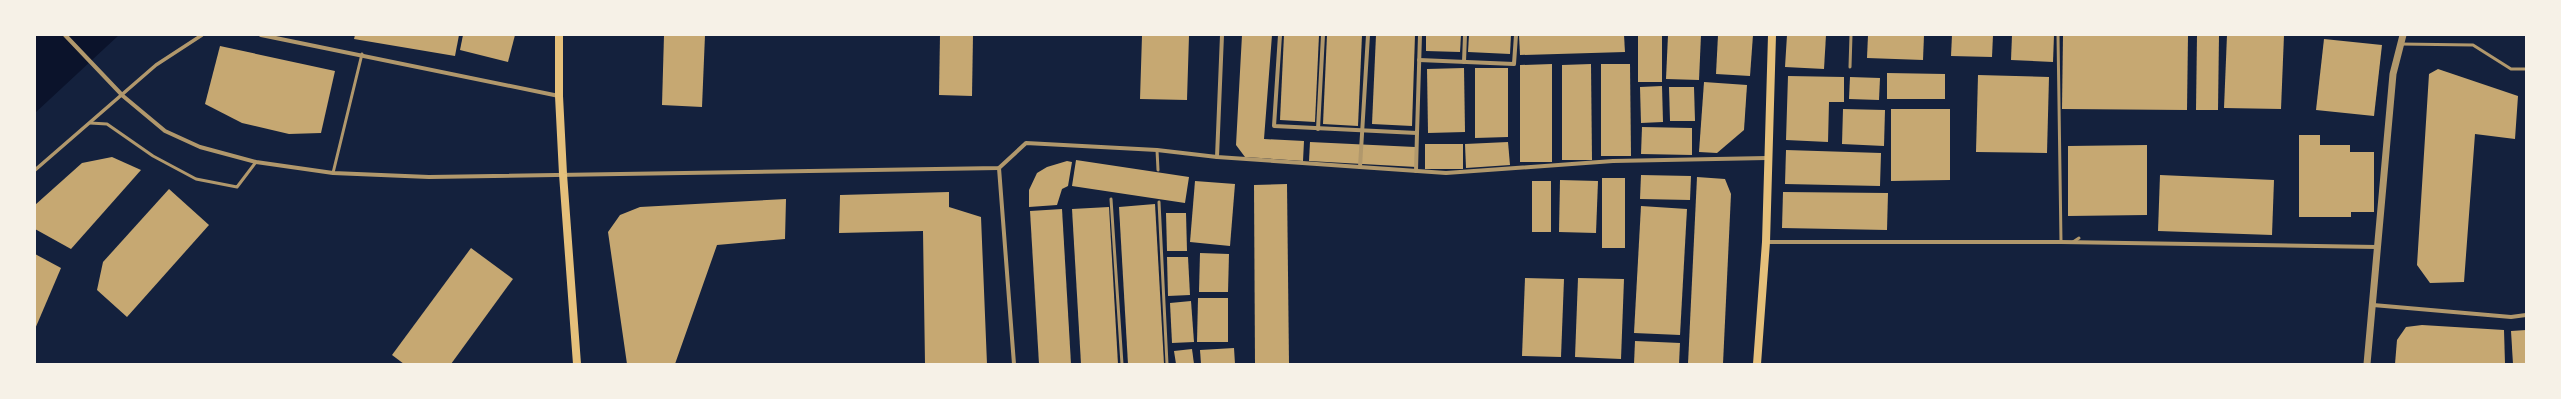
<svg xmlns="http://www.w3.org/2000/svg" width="2561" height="399" viewBox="0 0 2561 399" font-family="Literata,serif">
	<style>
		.water { fill: #0b132b }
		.building { fill: #c6a872 }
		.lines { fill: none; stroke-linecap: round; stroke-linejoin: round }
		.service { stroke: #b1986c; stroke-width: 3 }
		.pedestrian { stroke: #b1986c; stroke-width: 3.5 }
		.minor { stroke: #b1986c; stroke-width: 4 }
		.tertiary { stroke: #b1986c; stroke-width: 7 }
		.secondary { stroke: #e5c07b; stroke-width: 8 }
	</style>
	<rect width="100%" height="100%" fill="#14213d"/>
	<path class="water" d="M35,35H119L35,113Z"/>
	<g class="building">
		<path d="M355,35H459L455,56L354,39Z"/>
		<path d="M463,35H515L508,62L460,50Z"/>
		<path d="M664,35H705L702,107L662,105Z"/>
		<path d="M940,35H973L972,96L939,95Z"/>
		<path d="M1142,35H1189L1187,100L1140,99Z"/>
		<path d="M1242,35H1272L1264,139L1304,141L1303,161L1245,157L1236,145Z"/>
		<path d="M1284,35H1319L1315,122L1280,120Z"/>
		<path d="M1327,35H1362L1358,126L1323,124Z"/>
		<path d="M1376,35H1415L1412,126L1372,124Z"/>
		<path d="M1426,35H1461L1460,52L1426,51Z"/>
		<path d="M1469,35H1511L1510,54L1468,52Z"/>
		<path d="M1519,35H1624L1625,52L1520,55Z"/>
		<rect x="1638" y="35" width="24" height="47"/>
		<path d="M1668,35H1701L1699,80L1666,79Z"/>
		<path d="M1718,35H1753L1750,76L1716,74Z"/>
		<path d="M1787,35H1826L1824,69L1785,67Z"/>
		<path d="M1868,35H1924L1923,60L1867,58Z"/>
		<path d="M1952,35H1993L1992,57L1951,56Z"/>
		<path d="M2012,35H2054L2053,62L2011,60Z"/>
		<path d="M2063,35H2188L2187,110L2062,109Z"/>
		<path d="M2197,35H2219L2218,110H2196Z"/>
		<path d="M2227,35H2284L2281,109L2224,108Z"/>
		<path d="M2324,39L2382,45L2374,116L2316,110Z"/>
		<path d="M220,46L335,71L321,133L289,134L242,123L205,104Z"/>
		<path d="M1552,64V162H1520V65Z"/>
		<path d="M1591,64L1592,160H1562V65Z"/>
		<path d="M1601,64H1630L1631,156H1601Z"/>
		<path d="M1464,68L1465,132L1428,133L1427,69Z"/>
		<path d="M1475,68H1508V137L1475,138Z"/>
		<path d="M2438,69L2518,96L2515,139L2475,134L2464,282L2430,283L2417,265L2429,74Z"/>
		<path d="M1887,73L1945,74V99H1887Z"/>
		<path d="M1978,75L2049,77L2047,153L1976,152Z"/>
		<path d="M1788,76L1844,77V102H1829L1828,142L1786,140Z"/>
		<path d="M1850,77L1880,78L1879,100L1849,99Z"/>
		<path d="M1704,82L1747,85L1744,130L1717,153L1699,152Z"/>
		<path d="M1662,86L1663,122L1641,123L1640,87Z"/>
		<path d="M1669,87H1694L1695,121H1670Z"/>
		<path d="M1843,109L1885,110L1884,146L1842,144Z"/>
		<path d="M1891,109H1950V180L1891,181Z"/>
		<path d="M1642,127L1692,128V155L1641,154Z"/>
		<path d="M2299,135H2320V145H2350V152H2374V212H2351V217H2299Z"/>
		<path d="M1310,142L1415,147L1416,167L1309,161Z"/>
		<path d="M1508,142L1510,165L1466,168L1465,144Z"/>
		<rect x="1425" y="144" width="38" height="25"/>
		<path d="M2147,145V215L2068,216V146Z"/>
		<path d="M1786,150L1881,153L1880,186L1785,184Z"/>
		<path d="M112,157L141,170L71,249L35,229V205L82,163Z"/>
		<path d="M1076,160L1189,177L1185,203L1072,186Z"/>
		<path d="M1067,161L1072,162L1068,186L1062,189L1057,205L1029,207V190L1037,173L1047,167Z"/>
		<path d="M1641,175L1691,176L1690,200L1640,199Z"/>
		<path d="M2160,175L2274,180L2272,235L2158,231Z"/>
		<path d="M1697,177L1725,179L1731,194L1723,364H1688Z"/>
		<rect x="1602" y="178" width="23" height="70"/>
		<path d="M1560,180L1598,181L1596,233L1559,232Z"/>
		<path d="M1195,181L1235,184L1230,246L1190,242Z"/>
		<rect x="1532" y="181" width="19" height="51"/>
		<path d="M1287,184L1289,364H1255L1254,185Z"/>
		<path d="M169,189L209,225L127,317L97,290L103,262Z"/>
		<path d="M949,192V207L981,217L987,364H925L923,231L839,233L840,195Z"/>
		<path d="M1783,192L1888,193L1887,230L1782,228Z"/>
		<path d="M786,199L785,239L717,245L675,364H627L608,232L620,215L640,207Z"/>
		<path d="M1155,204L1164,364H1128L1119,207Z"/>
		<path d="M1641,206L1687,209L1680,335L1634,333Z"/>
		<path d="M1109,207L1118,364H1081L1072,209Z"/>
		<path d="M1062,209L1071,364H1039L1030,211Z"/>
		<path d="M1166,213H1186L1187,251H1167Z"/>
		<path d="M471,248L513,279L451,364H404L392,355Z"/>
		<path d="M1200,253L1229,254L1228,292H1199Z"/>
		<path d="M35,254L61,268L35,329Z"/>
		<path d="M1167,257H1188L1190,295L1168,296Z"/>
		<path d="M1525,278L1564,279L1561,357L1522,356Z"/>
		<path d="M1578,278L1624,279L1621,359L1575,357Z"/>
		<path d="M1198,298H1228V342H1197Z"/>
		<path d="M1191,301L1194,342L1172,343L1170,303Z"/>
		<path d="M2422,325L2504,330L2505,364H2395L2397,340L2406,327Z"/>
		<path d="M2526,330V364H2513L2511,331Z"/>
		<path d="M1635,341L1680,343L1679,364H1634Z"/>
		<path d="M1234,348L1235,364H1201L1200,350Z"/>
		<path d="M1192,349L1194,364H1176L1174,351Z"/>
	</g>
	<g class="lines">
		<g class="service">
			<path d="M2058,35L2061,242"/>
			<path d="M2400,44L2473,45L2511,69H2526"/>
			<path d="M1850,67L1851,35"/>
			<path d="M90,123L107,124L153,156L196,179L237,187L256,162"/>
			<path d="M1157,150L1158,170"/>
			<path d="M333,173L362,54"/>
			<path d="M1111,199L1122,364"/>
			<path d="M1159,202L1167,364"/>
			<path d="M2073,242L2079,238"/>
		</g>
		<path class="pedestrian" d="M35,170L156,65L202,35"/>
		<g class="minor">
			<path d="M65,35L123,96L165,131L200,147L256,162L333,173L429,177L999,168L1026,143L1157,150L1217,157L1446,173L1613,161L1767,158"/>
			<path d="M261,35L559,96"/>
			<path d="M1280,35L1274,126L1417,133L1420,35"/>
			<path d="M1419,60L1514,64L1516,35"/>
			<path d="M1464,62L1465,35"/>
			<path d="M1318,129L1323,35"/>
			<path d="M1217,157L1222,35"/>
			<path d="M1360,167L1368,35"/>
			<path d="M999,168L1014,364"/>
			<path d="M1416,171L1417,133"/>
			<path d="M1766,242H2061L2377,247"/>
			<path d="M2373,305L2511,317L2526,315"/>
		</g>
		<path class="tertiary" d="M2367,364L2393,74L2403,35"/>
		<g class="secondary">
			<path d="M559,35V96L563,174L577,364"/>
			<path d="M1757,364L1766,242L1772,35"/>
		</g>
	</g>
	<rect width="2561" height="399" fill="none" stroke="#f6f1e7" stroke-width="72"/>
</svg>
